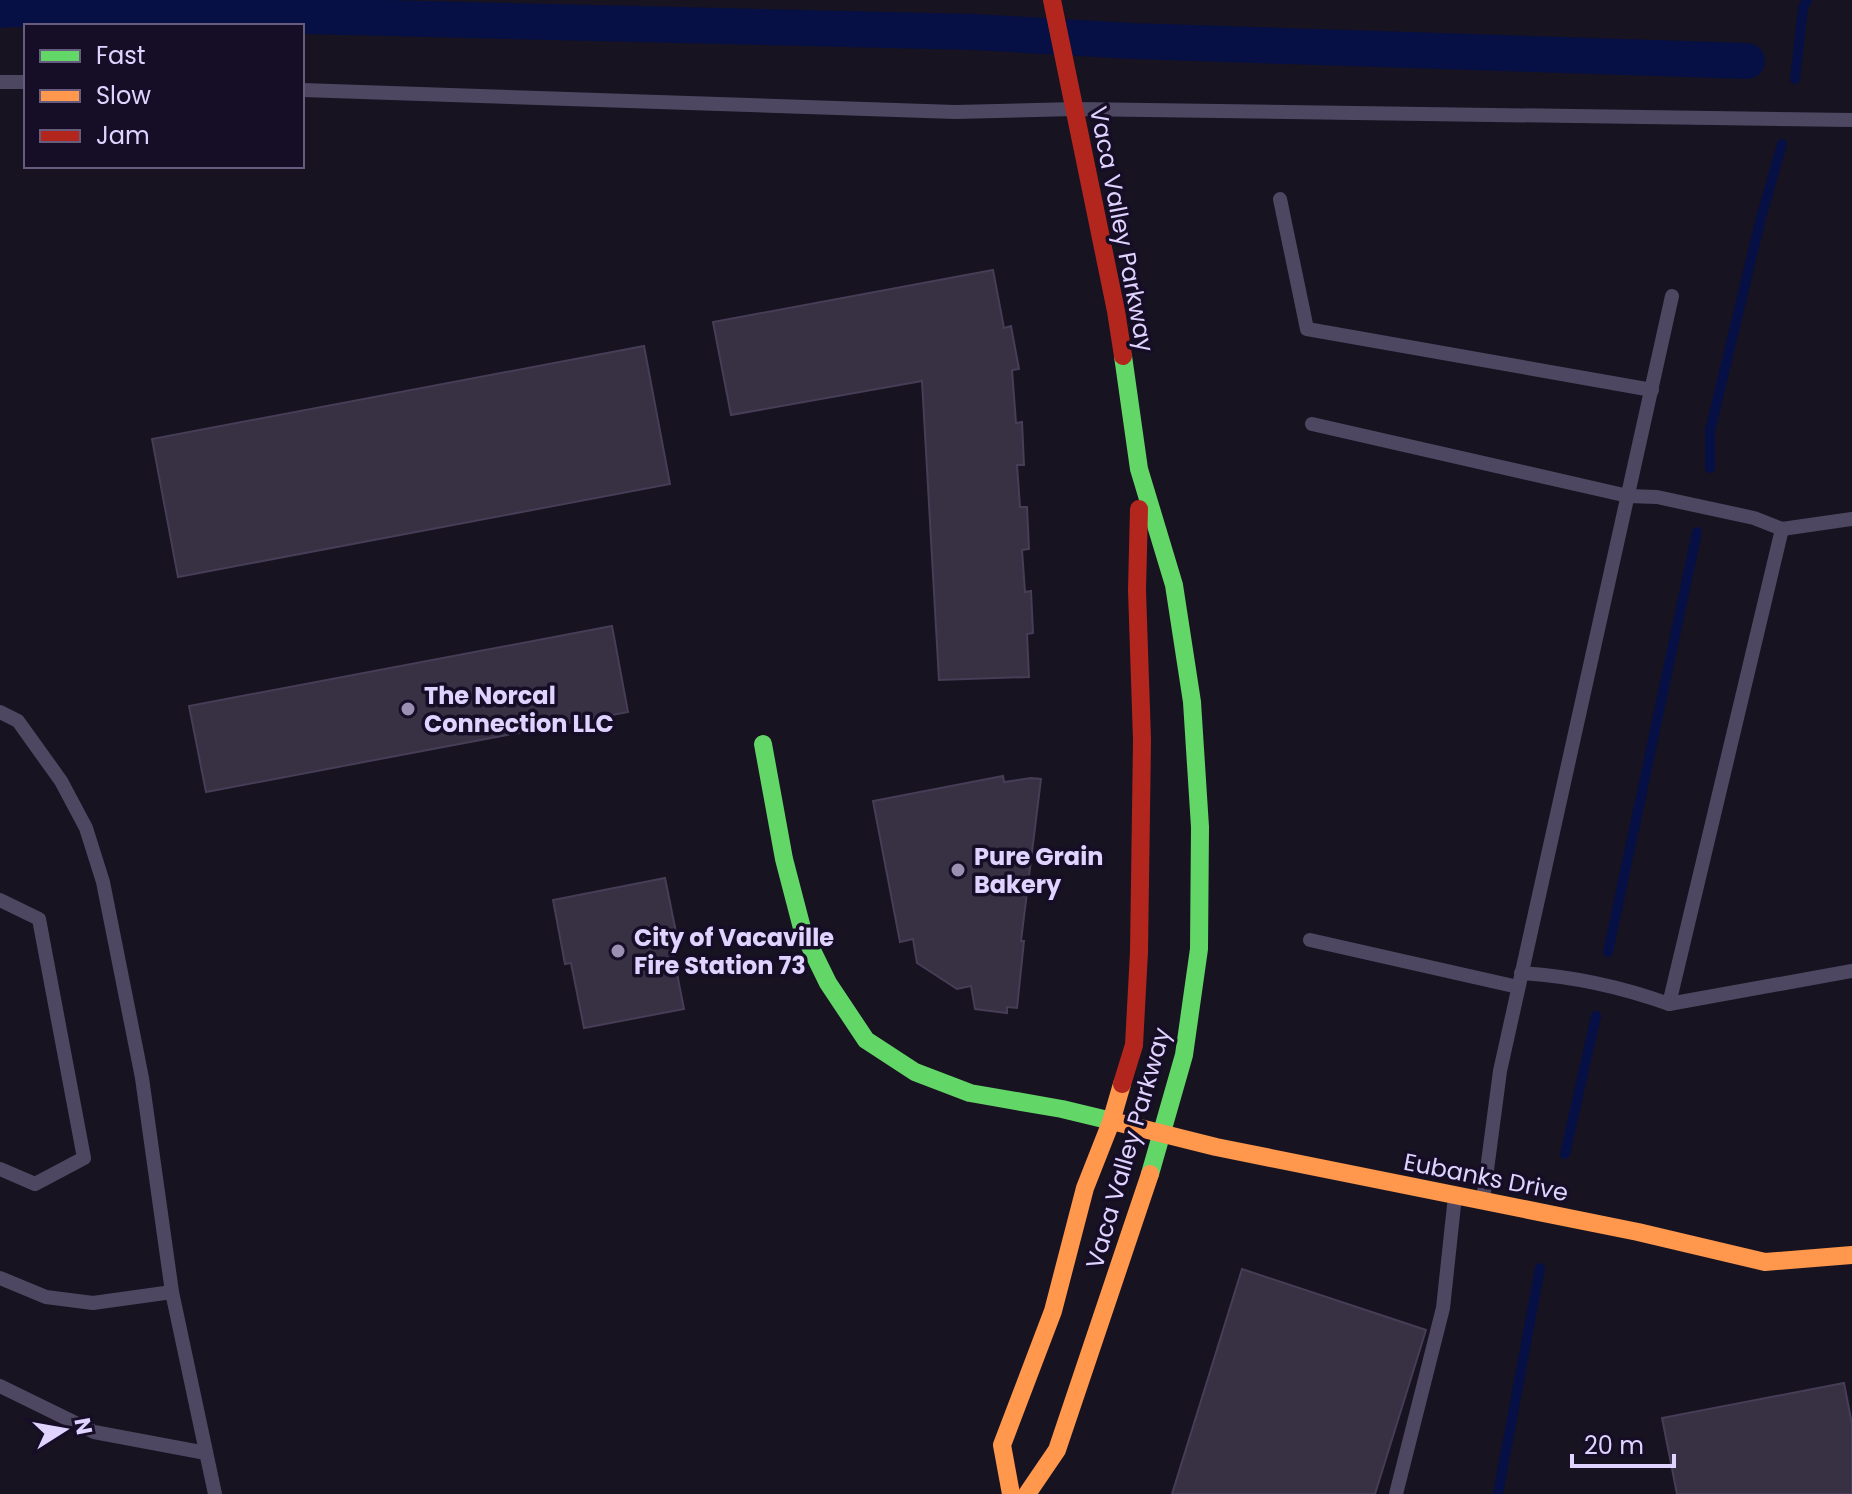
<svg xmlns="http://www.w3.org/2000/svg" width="1852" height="1494" viewBox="0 0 1852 1494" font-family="Poppins,sans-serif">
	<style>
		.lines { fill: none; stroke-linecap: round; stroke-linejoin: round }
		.stream { stroke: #061044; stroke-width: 10 }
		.canal { stroke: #061044; stroke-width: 36 }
		.building { fill: #383143; stroke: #463d56; stroke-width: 2 }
		.lane { stroke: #4e4762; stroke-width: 14 }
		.fast { stroke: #63d668; stroke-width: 18 }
		.slow { stroke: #ff974d; stroke-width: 18 }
		.jam { stroke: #b3261e; stroke-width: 18 }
		.poi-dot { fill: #9b90b1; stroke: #160d27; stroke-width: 3 }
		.labels { text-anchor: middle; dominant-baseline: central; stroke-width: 7; stroke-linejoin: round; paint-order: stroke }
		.street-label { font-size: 24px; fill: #e1d3ff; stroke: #160d27 }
		.poi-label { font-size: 24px; font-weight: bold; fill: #e1d3ff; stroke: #160d27; text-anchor: start }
	</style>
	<rect width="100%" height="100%" fill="#181321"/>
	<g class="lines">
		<g class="stream">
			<path d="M1795,79L1803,8L1807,0"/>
			<path d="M1710,468V431L1761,218L1782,144"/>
			<path d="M1608,952L1697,532"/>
			<path d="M1565,1154L1596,1016"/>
			<path d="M1498,1494L1540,1268"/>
		</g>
		<path class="canal" d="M0,10L9,9L974,32L1132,41L1747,61"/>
	</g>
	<g class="building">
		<path d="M993,270L1004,328L1011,326L1019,369L1012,370L1016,423L1022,422L1024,465H1017L1020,507H1027L1029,549L1022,550L1025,592L1031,591L1033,633L1027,634L1029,677L939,680L922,381L731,415L713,322Z"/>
		<path d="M644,346L670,484L178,577L152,439Z"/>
		<path d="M612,626L628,712L206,792L189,706Z"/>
		<path d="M1003,776L1004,782L1031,778L1041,779L1021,941H1024L1017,1008L1007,1007V1013L975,1009L971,986L957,989L917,963L913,939L900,942L873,801Z"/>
		<path d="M665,878L677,937L670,938L684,1009L584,1028L571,963L565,964L553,900Z"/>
		<path d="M1242,1269L1426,1330L1375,1494H1172Z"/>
		<path d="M1844,1383L1852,1424V1494H1677L1662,1418Z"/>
	</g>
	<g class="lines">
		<g class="lane">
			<path d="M0,82H26"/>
			<path d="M302,90L955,112L1075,109L1852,120"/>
			<path d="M1280,199L1307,329L1652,390"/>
			<path d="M1312,424L1628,496L1657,497L1754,518L1782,529L1852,519"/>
			<path d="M1782,529L1669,1004L1852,971"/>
			<path d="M0,712L18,721L61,781L86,828L103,882L142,1078L172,1292"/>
			<path d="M0,900L39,919L84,1158L35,1184L0,1169"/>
			<path d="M1310,940L1518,987"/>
			<path d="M1521,973C1571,976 1622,987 1669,1004"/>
			<path d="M1483,1200L1500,1071L1672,296"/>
			<path d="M0,1278L46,1297L93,1303L172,1292L215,1494"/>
			<path d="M0,1386L94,1432L206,1453"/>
			<path d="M1396,1494L1443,1308L1455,1196"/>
		</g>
		<g class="fast">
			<path d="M1123,356L1139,469L1174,585L1192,702L1200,827L1199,949L1184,1055L1150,1174"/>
			<path d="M763,744L784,859L803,932L828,983L866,1040L915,1072L970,1093L1062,1109L1116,1122"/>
		</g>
		<g class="slow">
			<path d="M1116,1122L1216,1147L1638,1232L1765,1262L1852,1255"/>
			<path d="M1011,1494L1002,1445L1053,1311L1085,1188L1111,1122L1122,1084"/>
			<path d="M1027,1494L1057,1450L1150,1174"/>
		</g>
		<g class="jam">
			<path d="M1052,0L1116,311L1123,356"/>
			<path d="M1122,1084L1134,1045L1139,952L1142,740L1137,590L1139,509"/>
		</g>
	</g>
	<g class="poi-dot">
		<circle cx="408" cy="709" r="8"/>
		<circle cx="958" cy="870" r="8"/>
		<circle cx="618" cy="951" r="8"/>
	</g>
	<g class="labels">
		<g class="street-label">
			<text transform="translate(1122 229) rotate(79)">Vaca Valley Parkway</text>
			<text transform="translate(1128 1148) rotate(-74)">Vaca Valley Parkway</text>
			<text transform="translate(1486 1177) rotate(11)">Eubanks Drive</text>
		</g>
		<g class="poi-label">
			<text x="424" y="695">The Norcal<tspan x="424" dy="28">Connection LLC</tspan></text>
			<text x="974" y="856">Pure Grain<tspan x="974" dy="28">Bakery</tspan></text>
			<text x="634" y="937">City of Vacaville<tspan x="634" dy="28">Fire Station 73</tspan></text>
		</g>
	</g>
	<rect x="24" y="24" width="280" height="144" fill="#160d27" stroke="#675c7d" stroke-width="2"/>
	<rect x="40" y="50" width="40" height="12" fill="#63d668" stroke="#675c7d" stroke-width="2"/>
	<text x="96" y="64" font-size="24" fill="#e1d3ff">Fast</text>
	<rect x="40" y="90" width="40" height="12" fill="#ff974d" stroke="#675c7d" stroke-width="2"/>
	<text x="96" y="104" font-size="24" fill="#e1d3ff">Slow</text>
	<rect x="40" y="130" width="40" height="12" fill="#b3261e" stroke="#675c7d" stroke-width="2"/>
	<text x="96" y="144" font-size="24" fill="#e1d3ff">Jam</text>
	<g transform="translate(64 1430) rotate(79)" stroke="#160d27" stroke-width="6" paint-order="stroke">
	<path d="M0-6L14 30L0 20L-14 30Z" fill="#e1d3ff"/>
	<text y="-12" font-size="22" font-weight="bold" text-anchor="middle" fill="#e1d3ff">N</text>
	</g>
	<path d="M1572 1454v12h102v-12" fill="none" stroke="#e1d3ff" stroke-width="4"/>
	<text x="1584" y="1454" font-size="24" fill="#e1d3ff" stroke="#160d27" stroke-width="6" paint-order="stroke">20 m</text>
</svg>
